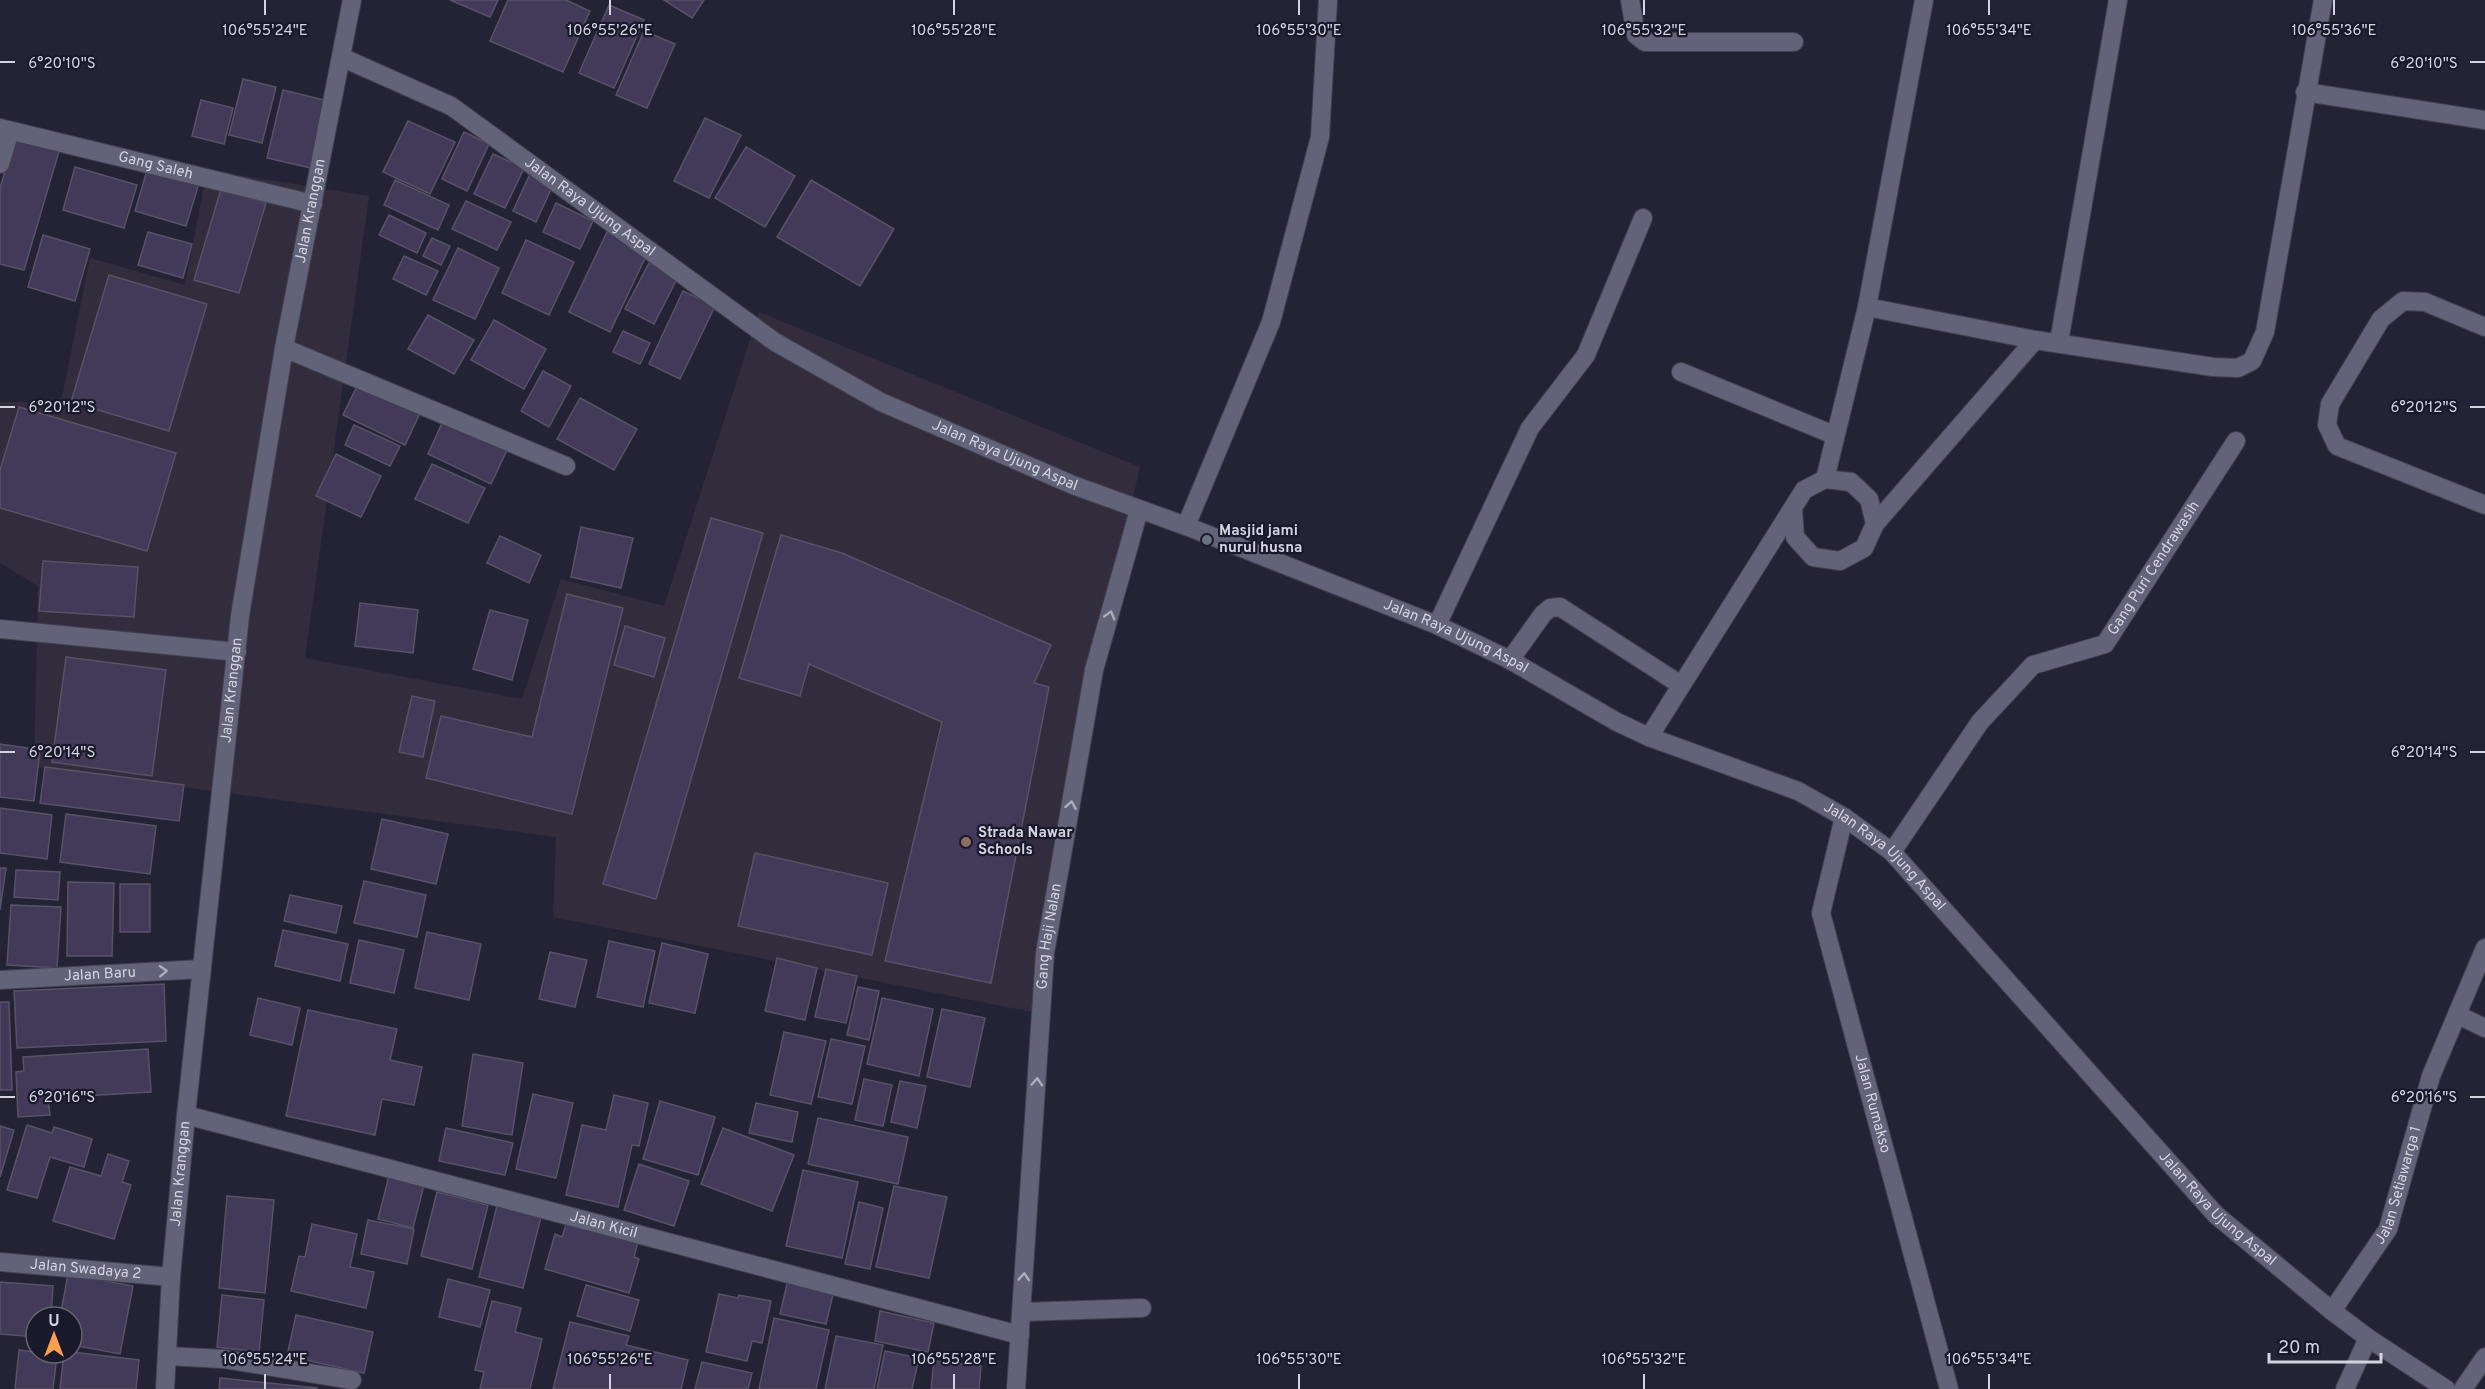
<svg xmlns="http://www.w3.org/2000/svg" width="2485" height="1389" viewBox="0 0 2485 1389" font-family="Overpass,sans-serif">
	<style>
		.commercial { fill: #332c3c }
		.building { fill: #433959; stroke: #585267; stroke-width: 1.5 }
		.lines { fill: none; stroke-linecap: round; stroke-linejoin: round }
		.street-casing { stroke: #414050; stroke-width: 20 }
		.secondary-casing { stroke: #414050; stroke-width: 20 }
		.street { stroke: #626278; stroke-width: 18 }
		.secondary { stroke: #626278; stroke-width: 18 }
		.oneway { stroke: #acacbc }
		.ticks { fill: none; stroke: #d4d4e1; stroke-width: 2 }
		.worship-dot { fill: #6b7280; stroke: #1a192b; stroke-width: 2 }
		.education-dot { fill: #8d6e63; stroke: #1a192b; stroke-width: 2 }
		.labels { text-anchor: middle; dominant-baseline: central; stroke-width: 4.5; stroke-linejoin: round; paint-order: stroke }
		.street-label { font-size: 15px; fill: #d4d4e1; stroke: #1a192b }
		.poi-label { font-size: 15px; font-weight: bold; fill: #d4d4e1; stroke: #1a192b; text-anchor: start }
		.ticks-label { font-size: 15px; text-anchor: middle; fill: #d4d4e1; stroke: #1a192b; stroke-width: 4.5; stroke-linejoin: round; paint-order: stroke }
	</style>
	<rect width="100%" height="100%" fill="#242336"/>
	<path class="commercial" d="M207,170L369,196L305,658L522,699L561,579L664,606L759,312L1140,467L1057,833L1042,1014L553,917L556,837L34,767L38,586L0,563V402H61L90,258L185,285Z"/>
	<g class="building">
		<path d="M450,0H498L490,17Z"/>
		<path d="M508,0H566L590,11L563,72L490,41Z"/>
		<path d="M664,0H704L692,18Z"/>
		<path d="M609,5L644,20L614,88L579,73Z"/>
		<path d="M644,31L675,44L647,108L616,95Z"/>
		<path d="M243,79L276,87L262,143L229,135Z"/>
		<path d="M283,90L328,101L311,168L267,158Z"/>
		<path d="M201,100L233,108L224,144L192,136Z"/>
		<path d="M705,118L741,135L709,198L674,181Z"/>
		<path d="M408,121L455,142L430,194L383,172Z"/>
		<path d="M464,132L489,144L467,191L442,179Z"/>
		<path d="M16,135L60,148L24,270L0,264V188Z"/>
		<path d="M746,147L795,176L765,227L715,198Z"/>
		<path d="M493,154L524,168L505,208L474,194Z"/>
		<path d="M75,167L137,185L124,228L63,210Z"/>
		<path d="M148,167L199,183L186,226L135,211Z"/>
		<path d="M531,172L554,183L536,222L513,211Z"/>
		<path d="M395,180L449,205L438,230L384,205Z"/>
		<path d="M811,180L894,229L860,286L777,237Z"/>
		<path d="M221,189L266,203L239,293L194,280Z"/>
		<path d="M466,201L511,222L497,250L452,229Z"/>
		<path d="M556,203L593,221L580,249L543,232Z"/>
		<path d="M389,215L426,233L417,253L379,235Z"/>
		<path d="M148,232L192,244L183,278L138,265Z"/>
		<path d="M607,232L648,252L610,332L569,312Z"/>
		<path d="M43,235L90,249L75,301L28,287Z"/>
		<path d="M432,238L450,246L441,265L423,256Z"/>
		<path d="M526,240L574,262L549,315L502,293Z"/>
		<path d="M458,248L499,268L475,319L433,300Z"/>
		<path d="M404,256L438,271L426,295L393,279Z"/>
		<path d="M649,263L678,277L654,324L625,309Z"/>
		<path d="M109,275L207,304L169,431L71,402Z"/>
		<path d="M683,291L715,306L680,379L649,364Z"/>
		<path d="M428,315L474,340L454,374L408,349Z"/>
		<path d="M494,320L546,349L524,389L471,360Z"/>
		<path d="M623,331L650,343L640,364L613,352Z"/>
		<path d="M543,371L571,386L549,427L521,411Z"/>
		<path d="M358,384L420,413L405,445L343,415Z"/>
		<path d="M580,398L637,429L614,470L557,439Z"/>
		<path d="M19,407L176,453L147,551L0,508V470Z"/>
		<path d="M443,421L507,450L491,484L428,454Z"/>
		<path d="M354,425L400,446L390,466L345,445Z"/>
		<path d="M336,454L381,476L361,517L316,496Z"/>
		<path d="M432,464L485,488L468,523L415,499Z"/>
		<path d="M711,518L763,533L656,899L603,884Z"/>
		<path d="M581,527L633,538L621,588L571,577Z"/>
		<path d="M781,535L842,553L1051,645L1034,683L1049,687L991,983L885,961L942,722L809,664L800,696L739,678Z"/>
		<path d="M500,536L541,555L529,583L487,563Z"/>
		<path d="M43,561L138,567L134,617L39,611Z"/>
		<path d="M567,594L623,608L572,814L426,778L441,716L532,737Z"/>
		<path d="M360,603L418,610L413,653L355,646Z"/>
		<path d="M490,610L528,620L512,680L473,669Z"/>
		<path d="M625,626L665,638L654,677L614,665Z"/>
		<path d="M66,657L166,670L152,776L52,762Z"/>
		<path d="M412,696L435,701L423,757L399,752Z"/>
		<path d="M0,744L40,750L34,801L0,797Z"/>
		<path d="M45,767L184,785L179,821L40,803Z"/>
		<path d="M0,808L52,815L47,859L0,853Z"/>
		<path d="M66,814L156,826L150,874L60,862Z"/>
		<path d="M382,819L448,834L436,884L371,869Z"/>
		<path d="M755,853L888,883L872,955L738,926Z"/>
		<path d="M0,868H6L0,910Z"/>
		<path d="M16,870L60,872L58,900L14,897Z"/>
		<path d="M364,881L426,895L417,937L354,923Z"/>
		<path d="M68,882L114,883L112,956H67Z"/>
		<rect x="120" y="884" width="30" height="48"/>
		<path d="M290,895L342,906L336,933L284,921Z"/>
		<path d="M11,905L61,907L57,968L7,965Z"/>
		<path d="M283,930L348,944L340,981L275,966Z"/>
		<path d="M427,932L481,944L469,1000L415,988Z"/>
		<path d="M359,940L404,950L394,993L350,983Z"/>
		<path d="M609,941L655,951L643,1007L597,997Z"/>
		<path d="M662,943L708,954L695,1013L649,1003Z"/>
		<path d="M550,952L587,960L575,1007L539,999Z"/>
		<path d="M777,958L817,968L805,1020L765,1011Z"/>
		<path d="M826,969L857,976L846,1023L815,1017Z"/>
		<path d="M164,984L166,1041L17,1048L14,991Z"/>
		<path d="M858,987L879,991L869,1040L847,1035Z"/>
		<path d="M258,998L300,1008L292,1045L250,1035Z"/>
		<path d="M882,998L933,1009L919,1076L867,1064Z"/>
		<path d="M0,1002H9L12,1090H0Z"/>
		<path d="M942,1009L985,1018L970,1087L927,1077Z"/>
		<path d="M308,1010L397,1029L390,1060L422,1067L414,1105L382,1099L375,1135L286,1116Z"/>
		<path d="M784,1032L826,1041L811,1104L770,1095Z"/>
		<path d="M831,1039L865,1046L852,1104L818,1097Z"/>
		<path d="M148,1049L151,1092L48,1098L50,1115L18,1117L16,1072L24,1071L23,1057Z"/>
		<path d="M473,1054L523,1063L512,1135L462,1126Z"/>
		<path d="M864,1079L892,1085L883,1126L855,1120Z"/>
		<path d="M900,1081L926,1086L917,1128L891,1122Z"/>
		<path d="M533,1094L573,1103L556,1178L516,1169Z"/>
		<path d="M614,1095L648,1103L639,1146L632,1145L618,1207L566,1195L582,1125L606,1130Z"/>
		<path d="M660,1101L715,1117L698,1175L643,1159Z"/>
		<path d="M756,1103L798,1112L792,1142L749,1133Z"/>
		<path d="M818,1118L908,1137L898,1184L808,1164Z"/>
		<path d="M27,1125L52,1133L54,1127L92,1139L84,1167L50,1157L37,1198L7,1190Z"/>
		<path d="M0,1126L14,1130L0,1177Z"/>
		<path d="M446,1128L513,1143L505,1175L439,1161Z"/>
		<path d="M723,1128L794,1155L772,1211L701,1184Z"/>
		<path d="M108,1154L129,1161L122,1182L131,1185L114,1239L53,1221L70,1167L101,1176Z"/>
		<path d="M639,1164L689,1181L674,1226L624,1210Z"/>
		<path d="M803,1170L858,1182L842,1258L786,1246Z"/>
		<path d="M390,1172L425,1181L413,1228L378,1219Z"/>
		<path d="M894,1186L947,1197L929,1278L876,1267Z"/>
		<path d="M437,1192L488,1205L472,1269L421,1256Z"/>
		<path d="M227,1196L274,1200L265,1293L219,1288Z"/>
		<path d="M859,1202L883,1208L870,1269L845,1264Z"/>
		<path d="M497,1206L541,1217L523,1288L479,1277Z"/>
		<path d="M368,1220L414,1229L407,1264L361,1254Z"/>
		<path d="M567,1222L638,1242L634,1257L639,1259L629,1293L545,1269L555,1234L562,1237Z"/>
		<path d="M312,1224L357,1234L350,1267L374,1272L366,1308L291,1291L299,1256L305,1257Z"/>
		<path d="M68,1274L133,1286L120,1354L72,1345V1317H60Z"/>
		<path d="M448,1279L490,1290L480,1327L439,1317Z"/>
		<path d="M788,1280L834,1290L826,1324L780,1314Z"/>
		<path d="M0,1282L53,1286L51,1317H36V1337L0,1334Z"/>
		<path d="M586,1285L639,1300L630,1331L577,1316Z"/>
		<path d="M719,1294L738,1298L739,1295L771,1301L762,1343L752,1341L747,1361L706,1352Z"/>
		<path d="M222,1295L264,1300L259,1352L217,1347Z"/>
		<path d="M492,1301L521,1308L515,1332L542,1339L530,1389H480L484,1372L475,1370Z"/>
		<path d="M880,1311L934,1323L928,1352L875,1341Z"/>
		<path d="M296,1315L373,1332L364,1373L287,1356Z"/>
		<path d="M774,1318L829,1330L816,1389H759Z"/>
		<path d="M570,1322L629,1336L626,1345L688,1360L681,1389H553Z"/>
		<path d="M836,1336L883,1345L874,1389H825Z"/>
		<path d="M19,1350L57,1355L53,1389H15Z"/>
		<path d="M885,1351L919,1358L912,1389H877Z"/>
		<path d="M72,1352L139,1360L136,1389H60L64,1353Z"/>
		<path d="M934,1361L981,1366L979,1389H931Z"/>
		<path d="M702,1362L752,1373L748,1389H695Z"/>
		<path d="M220,1378L317,1388V1389H219Z"/>
	</g>
	<g class="lines">
		<defs>
			<g id="street">
				<path d="M1630,0L1636,35L1645,42H1794"/>
				<path d="M2305,92L2485,120"/>
				<path id="s1" d="M0,128L313,204"/>
				<path d="M0,164L10,131"/>
				<path d="M1867,307L2035,340"/>
				<path d="M2485,327L2425,302L2403,301L2381,319L2330,404L2327,425L2337,446L2485,505"/>
				<path d="M2059,342L2118,0"/>
				<path d="M284,348L566,466"/>
				<path d="M1681,372L1834,435"/>
				<path d="M1825,479L1867,307L1924,0"/>
				<path d="M1793,510L1795,537L1813,557L1840,561L1864,548L1875,524L2035,340L2213,367L2238,368L2252,361L2265,332L2323,0"/>
				<path d="M1186,526L1271,322L1320,137L1328,0"/>
				<path d="M1437,625L1530,428L1586,355L1643,218"/>
				<path d="M0,629L237,652"/>
				<path d="M1510,660L1543,614L1550,608L1560,607L1681,685"/>
				<path d="M1649,737L1804,490L1825,479L1851,482L1869,499L1875,524"/>
				<path id="s2" d="M1844,817L1821,913L1949,1389"/>
				<path id="s3" d="M1892,852L1980,722L2033,665L2105,644L2236,441"/>
				<path id="s4" d="M0,980L202,969"/>
				<path d="M2458,1015L2485,1028"/>
				<path id="s5" d="M186,1115L1020,1335"/>
				<path id="s6" d="M0,1262L171,1277"/>
				<path id="s7" d="M2332,1311L2388,1229L2431,1076L2485,948"/>
				<path d="M1022,1312L1142,1308"/>
				<path d="M167,1356L224,1359L352,1380"/>
				<path id="s8" d="M1016,1389L1045,953L1094,670L1139,510"/>
				<path d="M2345,1389L2368,1338"/>
				<path d="M2463,1389L2485,1357"/>
			</g>
			<g id="secondary">
				<path id="s9" d="M341,57L451,106L775,342L881,402L1073,485L1186,526L1437,625L1510,660L1617,722L1649,737L1798,791L1844,817L1892,852L2216,1215L2332,1311L2368,1338L2446,1389"/>
				<path id="s10" d="M165,1389L171,1277L186,1115L240,616L284,348L352,0"/>
			</g>
		</defs>
		<use href="#street" class="street-casing"/>
		<use href="#secondary" class="secondary-casing"/>
		<use href="#street" class="street"/>
		<use href="#secondary" class="secondary"/>
	</g>
	<defs><path id="oneway-chevron" d="M-2-3.5L2.5 0L-2 3.5" fill="none" stroke-width="1.6" stroke-linecap="round" stroke-linejoin="round" transform="scale(1.5)"/></defs>
	<g class="oneway">
		<use href="#oneway-chevron" transform="translate(1110 615) rotate(-74)"/>
		<use href="#oneway-chevron" transform="translate(1071 805) rotate(-80)"/>
		<use href="#oneway-chevron" transform="translate(163 971) rotate(-3)"/>
		<use href="#oneway-chevron" transform="translate(1037 1082) rotate(-86)"/>
		<use href="#oneway-chevron" transform="translate(1024 1277) rotate(-86)"/>
	</g>
	<path class="ticks" d="M265,0V15M610,0V15M954,0V15M1299,0V15M1644,0V15M1989,0V15M2334,0V15M0,62H15M2470,62H2485M0,407H15M2470,407H2485M0,752H15M2470,752H2485M0,1097H15M2470,1097H2485M265,1374V1389M610,1374V1389M954,1374V1389M1299,1374V1389M1644,1374V1389M1989,1374V1389"/>
	<circle class="worship-dot" cx="1207" cy="540" r="6"/>
	<circle class="education-dot" cx="966" cy="842" r="6"/>
	<g class="labels">
		<g class="street-label">
			<text stroke="none"><textPath href="#s1" startOffset="160">Gang Saleh</textPath></text>
			<text stroke="none"><textPath href="#s9" startOffset="292">Jalan Raya Ujung Aspal</textPath></text>
			<text stroke="none"><textPath href="#s10" startOffset="1188">Jalan Kranggan</textPath></text>
			<text stroke="none"><textPath href="#s9" startOffset="778">Jalan Raya Ujung Aspal</textPath></text>
			<text stroke="none"><textPath href="#s3" startOffset="400">Gang Puri Cendrawasih</textPath></text>
			<text stroke="none"><textPath href="#s9" startOffset="1264">Jalan Raya Ujung Aspal</textPath></text>
			<text stroke="none"><textPath href="#s10" startOffset="702">Jalan Kranggan</textPath></text>
			<text stroke="none"><textPath href="#s9" startOffset="1750">Jalan Raya Ujung Aspal</textPath></text>
			<text stroke="none"><textPath href="#s8" startOffset="454">Gang Haji Nalan</textPath></text>
			<text stroke="none"><textPath href="#s4" startOffset="100">Jalan Baru</textPath></text>
			<text stroke="none"><textPath href="#s2" startOffset="296">Jalan Rumakso</textPath></text>
			<text stroke="none"><textPath href="#s10" startOffset="216">Jalan Kranggan</textPath></text>
			<text stroke="none"><textPath href="#s7" startOffset="144">Jalan Setiawarga 1</textPath></text>
			<text stroke="none"><textPath href="#s9" startOffset="2236">Jalan Raya Ujung Aspal</textPath></text>
			<text stroke="none"><textPath href="#s5" startOffset="432">Jalan Kicil</textPath></text>
			<text stroke="none"><textPath href="#s6" startOffset="86">Jalan Swadaya 2</textPath></text>
		</g>
		<g class="poi-label">
			<text x="1219" y="531">Masjid jami<tspan x="1219" dy="17">nurul husna</tspan></text>
			<text x="978" y="833">Strada Nawar<tspan x="978" dy="17">Schools</tspan></text>
		</g>
	</g>
	<g class="ticks-label">
		<text x="265" y="35">106°55'24"E</text>
		<text x="610" y="35">106°55'26"E</text>
		<text x="954" y="35">106°55'28"E</text>
		<text x="1299" y="35">106°55'30"E</text>
		<text x="1644" y="35">106°55'32"E</text>
		<text x="1989" y="35">106°55'34"E</text>
		<text x="2334" y="35">106°55'36"E</text>
		<text x="62" y="68">6°20'10"S</text>
		<text x="2424" y="68">6°20'10"S</text>
		<text x="62" y="412">6°20'12"S</text>
		<text x="2424" y="412">6°20'12"S</text>
		<text x="62" y="757">6°20'14"S</text>
		<text x="2424" y="757">6°20'14"S</text>
		<text x="62" y="1102">6°20'16"S</text>
		<text x="2424" y="1102">6°20'16"S</text>
		<text x="265" y="1364">106°55'24"E</text>
		<text x="610" y="1364">106°55'26"E</text>
		<text x="954" y="1364">106°55'28"E</text>
		<text x="1299" y="1364">106°55'30"E</text>
		<text x="1644" y="1364">106°55'32"E</text>
		<text x="1989" y="1364">106°55'34"E</text>
	</g>
	<g transform="translate(54 1335)"><circle r="28" fill="#1a192b" stroke="#646474" stroke-width="1.5"/>
	<path d="M0-4.5L10 22L0 15L-10 22Z" fill="#fb9e50"/>
	<text y="-9" font-size="16" font-weight="bold" text-anchor="middle" fill="#d4d4e1">U</text>
	</g>
	<path d="M2269 1353v9h112v-9" fill="none" stroke="#d4d4e1" stroke-width="3"/>
	<text x="2278" y="1353" font-size="18" fill="#d4d4e1" stroke="#1a192b" stroke-width="4.5" paint-order="stroke">20 m</text>
</svg>
